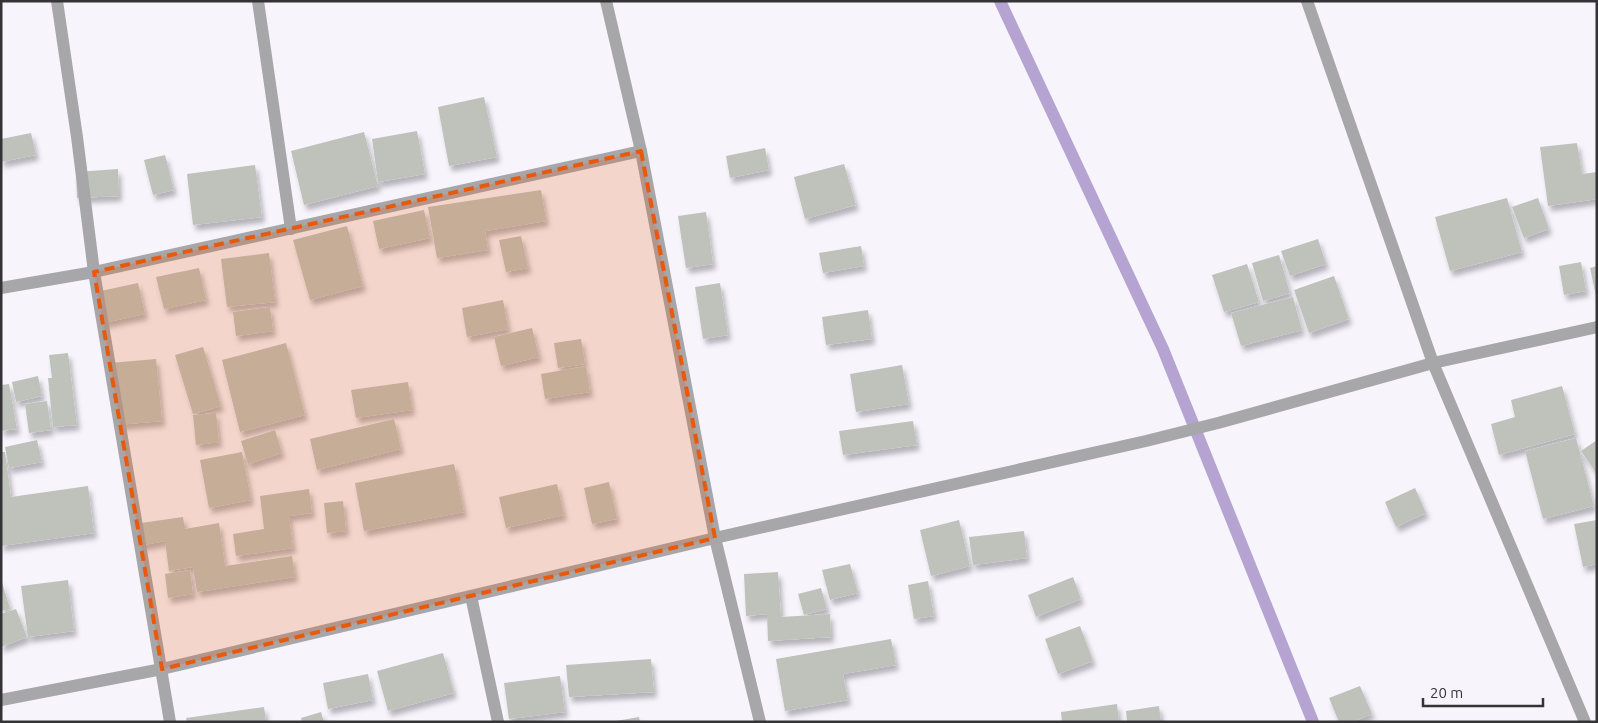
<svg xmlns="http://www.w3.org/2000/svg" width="1598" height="723" viewBox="0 0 1598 723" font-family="Ubuntu,sans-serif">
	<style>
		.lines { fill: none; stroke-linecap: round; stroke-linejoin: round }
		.stream { stroke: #b5a3d2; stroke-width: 12 }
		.building { fill: #bfc2bb; filter: url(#shadow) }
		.street { stroke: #a7a6a9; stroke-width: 12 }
		.marked { fill: #e8590c; fill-opacity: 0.2; stroke: #e8590c; stroke-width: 4; stroke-dasharray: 10 6; stroke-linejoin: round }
	</style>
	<defs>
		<filter id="shadow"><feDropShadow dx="3" dy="5.5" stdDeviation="2.5" flood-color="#0004"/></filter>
	</defs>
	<rect width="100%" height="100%" fill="#f7f4fc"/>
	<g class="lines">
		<path class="stream" d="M1000,1L1163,349L1313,722"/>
	</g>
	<g class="building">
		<path d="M484,97L497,157L449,166L438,107Z"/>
		<path d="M417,131L425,174L378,182L372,139Z"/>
		<path d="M364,132L378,186L304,205L291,151Z"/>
		<path d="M31,133L36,155L1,162V139Z"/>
		<path d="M1577,143L1582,174L1597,172V199L1548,206L1540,147Z"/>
		<path d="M765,148L769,170L730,178L726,156Z"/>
		<path d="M165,155L174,190L153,195L144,160Z"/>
		<path d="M844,164L856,205L805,219L794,177Z"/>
		<path d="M255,165L262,217L193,225L187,174Z"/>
		<path d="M118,169L119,196L77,198L76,172Z"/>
		<path d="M541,190L546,221L485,231L488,250L437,258L428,207Z"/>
		<path d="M1507,198L1522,252L1450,271L1435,217Z"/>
		<path d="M1538,198L1549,229L1524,238L1512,207Z"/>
		<path d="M424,210L430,238L379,249L373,221Z"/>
		<path d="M706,212L713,264L686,268L678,216Z"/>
		<path d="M347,226L363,286L310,300L293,240Z"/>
		<path d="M521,236L528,268L506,272L499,240Z"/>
		<path d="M1318,239L1326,264L1290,276L1281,251Z"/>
		<path d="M861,246L864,266L823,273L819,253Z"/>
		<path d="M269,253L275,302L227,307L221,259Z"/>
		<path d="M1279,255L1290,293L1263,301L1252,263Z"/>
		<path d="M1581,262L1586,291L1564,295L1559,266Z"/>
		<path d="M1247,264L1259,302L1224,312L1212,275Z"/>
		<path d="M1597,266V296H1596L1590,268Z"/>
		<path d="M199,268L206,300L164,309L156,277Z"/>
		<path d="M1334,276L1349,319L1309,333L1294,290Z"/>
		<path d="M138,283L145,314L103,323L96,292Z"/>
		<path d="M720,283L728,335L703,339L695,287Z"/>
		<path d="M1293,297L1302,330L1241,346L1231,313Z"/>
		<path d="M503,300L508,329L467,337L462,308Z"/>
		<path d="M270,307L273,331L236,336L233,312Z"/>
		<path d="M868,310L872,339L826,345L822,317Z"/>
		<path d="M532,328L539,357L501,366L494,337Z"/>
		<path d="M581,339L585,364L558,368L554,343Z"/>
		<path d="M286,343L305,415L240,432L222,360Z"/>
		<path d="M203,347L221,406L193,414L175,355Z"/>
		<path d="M68,353L77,425L53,427L48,378H52L49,355Z"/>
		<path d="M156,359L162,421L116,425L110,363Z"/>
		<path d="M902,365L909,404L856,412L850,374Z"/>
		<path d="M586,366L590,392L545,399L541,374Z"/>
		<path d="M38,376L42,396L16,402L12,382Z"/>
		<path d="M408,382L412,410L356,418L351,390Z"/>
		<path d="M9,384L17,429L1,431V385Z"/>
		<path d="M1562,386L1575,434L1499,455L1491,424L1515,417L1511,400Z"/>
		<path d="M47,401L51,430L29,433L25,404Z"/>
		<path d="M216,413L219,442L196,445L193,415Z"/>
		<path d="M394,419L401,449L317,470L310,439Z"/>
		<path d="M913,421L917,445L843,455L839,431Z"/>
		<path d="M275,430L282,453L248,464L241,441Z"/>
		<path d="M1576,438L1594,506L1543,519L1525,451Z"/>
		<path d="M37,440L42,462L9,468L5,447Z"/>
		<path d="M1597,440V474L1581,451Z"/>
		<path d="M1,452H5L11,497L88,486L94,533L1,546Z"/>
		<path d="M242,452L251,500L209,508L200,460Z"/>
		<path d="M454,464L464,512L364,531L355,483Z"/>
		<path d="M609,482L617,519L592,524L584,488Z"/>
		<path d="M557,484L564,515L506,528L499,497Z"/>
		<path d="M1415,488L1426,513L1396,527L1385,502Z"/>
		<path d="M309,489L312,513L289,516L293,548L236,556L233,534L264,529L260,496Z"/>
		<path d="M343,501L346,531L327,533L324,503Z"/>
		<path d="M183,517L185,529L219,523L225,566L292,556L295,577L197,592L193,567L169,571L165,541L138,546L134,524Z"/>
		<path d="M959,520L970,566L931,576L920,530Z"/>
		<path d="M1597,520V564L1583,567L1574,524Z"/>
		<path d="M1024,531L1027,558L973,565L969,537Z"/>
		<path d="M850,564L858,593L830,600L822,570Z"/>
		<path d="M190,570L193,594L168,598L165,574Z"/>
		<path d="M778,572L781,617L830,614L831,637L768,641L767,614L746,616L744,574Z"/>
		<path d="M1073,577L1081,599L1036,617L1028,595Z"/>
		<path d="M1,579L10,609L1,611Z"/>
		<path d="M68,580L74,631L28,637L21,586Z"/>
		<path d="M928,581L934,616L914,619L908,585Z"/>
		<path d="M821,588L827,609L804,615L798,594Z"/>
		<path d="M16,609L27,637L1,647V614Z"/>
		<path d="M1080,626L1093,661L1058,674L1045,639Z"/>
		<path d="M891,639L896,665L843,674L848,700L785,711L776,659Z"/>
		<path d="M443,653L454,693L388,711L377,671Z"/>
		<path d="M651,659L654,692L569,697L566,665Z"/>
		<path d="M368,674L373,700L328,709L323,683Z"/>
		<path d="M560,676L565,712L509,719L504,683Z"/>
		<path d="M1360,686L1372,714L1352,722H1339L1329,698Z"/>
		<path d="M1117,704L1119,722H1062L1061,712Z"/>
		<path d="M1159,706L1161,722H1127L1126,711Z"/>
		<path d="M264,707L266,722H187L186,718Z"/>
		<path d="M321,712L324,722H302L301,718Z"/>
		<path d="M639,717L640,722H616V721Z"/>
	</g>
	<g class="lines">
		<g class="street">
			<path d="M57,1L77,137L94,272L170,722"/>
			<path d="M258,1L291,229"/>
			<path d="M606,1L641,151L715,538L760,722"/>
			<path d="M1307,1L1433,363L1585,722"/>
			<path d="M1,288L94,272L641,151"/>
			<path d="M471,596L498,722"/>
			<path d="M1,700L162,669L715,538L1146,441L1218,423L1433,363L1597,327"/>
		</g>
	</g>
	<path class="marked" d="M641,151L715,538L162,669L94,272Z"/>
	<rect width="1598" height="723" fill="none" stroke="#343336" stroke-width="5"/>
	<path d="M1423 698v8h120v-8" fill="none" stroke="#343336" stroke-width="2.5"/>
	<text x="1430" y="698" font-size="15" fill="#343336" stroke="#f7f4fc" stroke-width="4" paint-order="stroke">20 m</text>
</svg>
